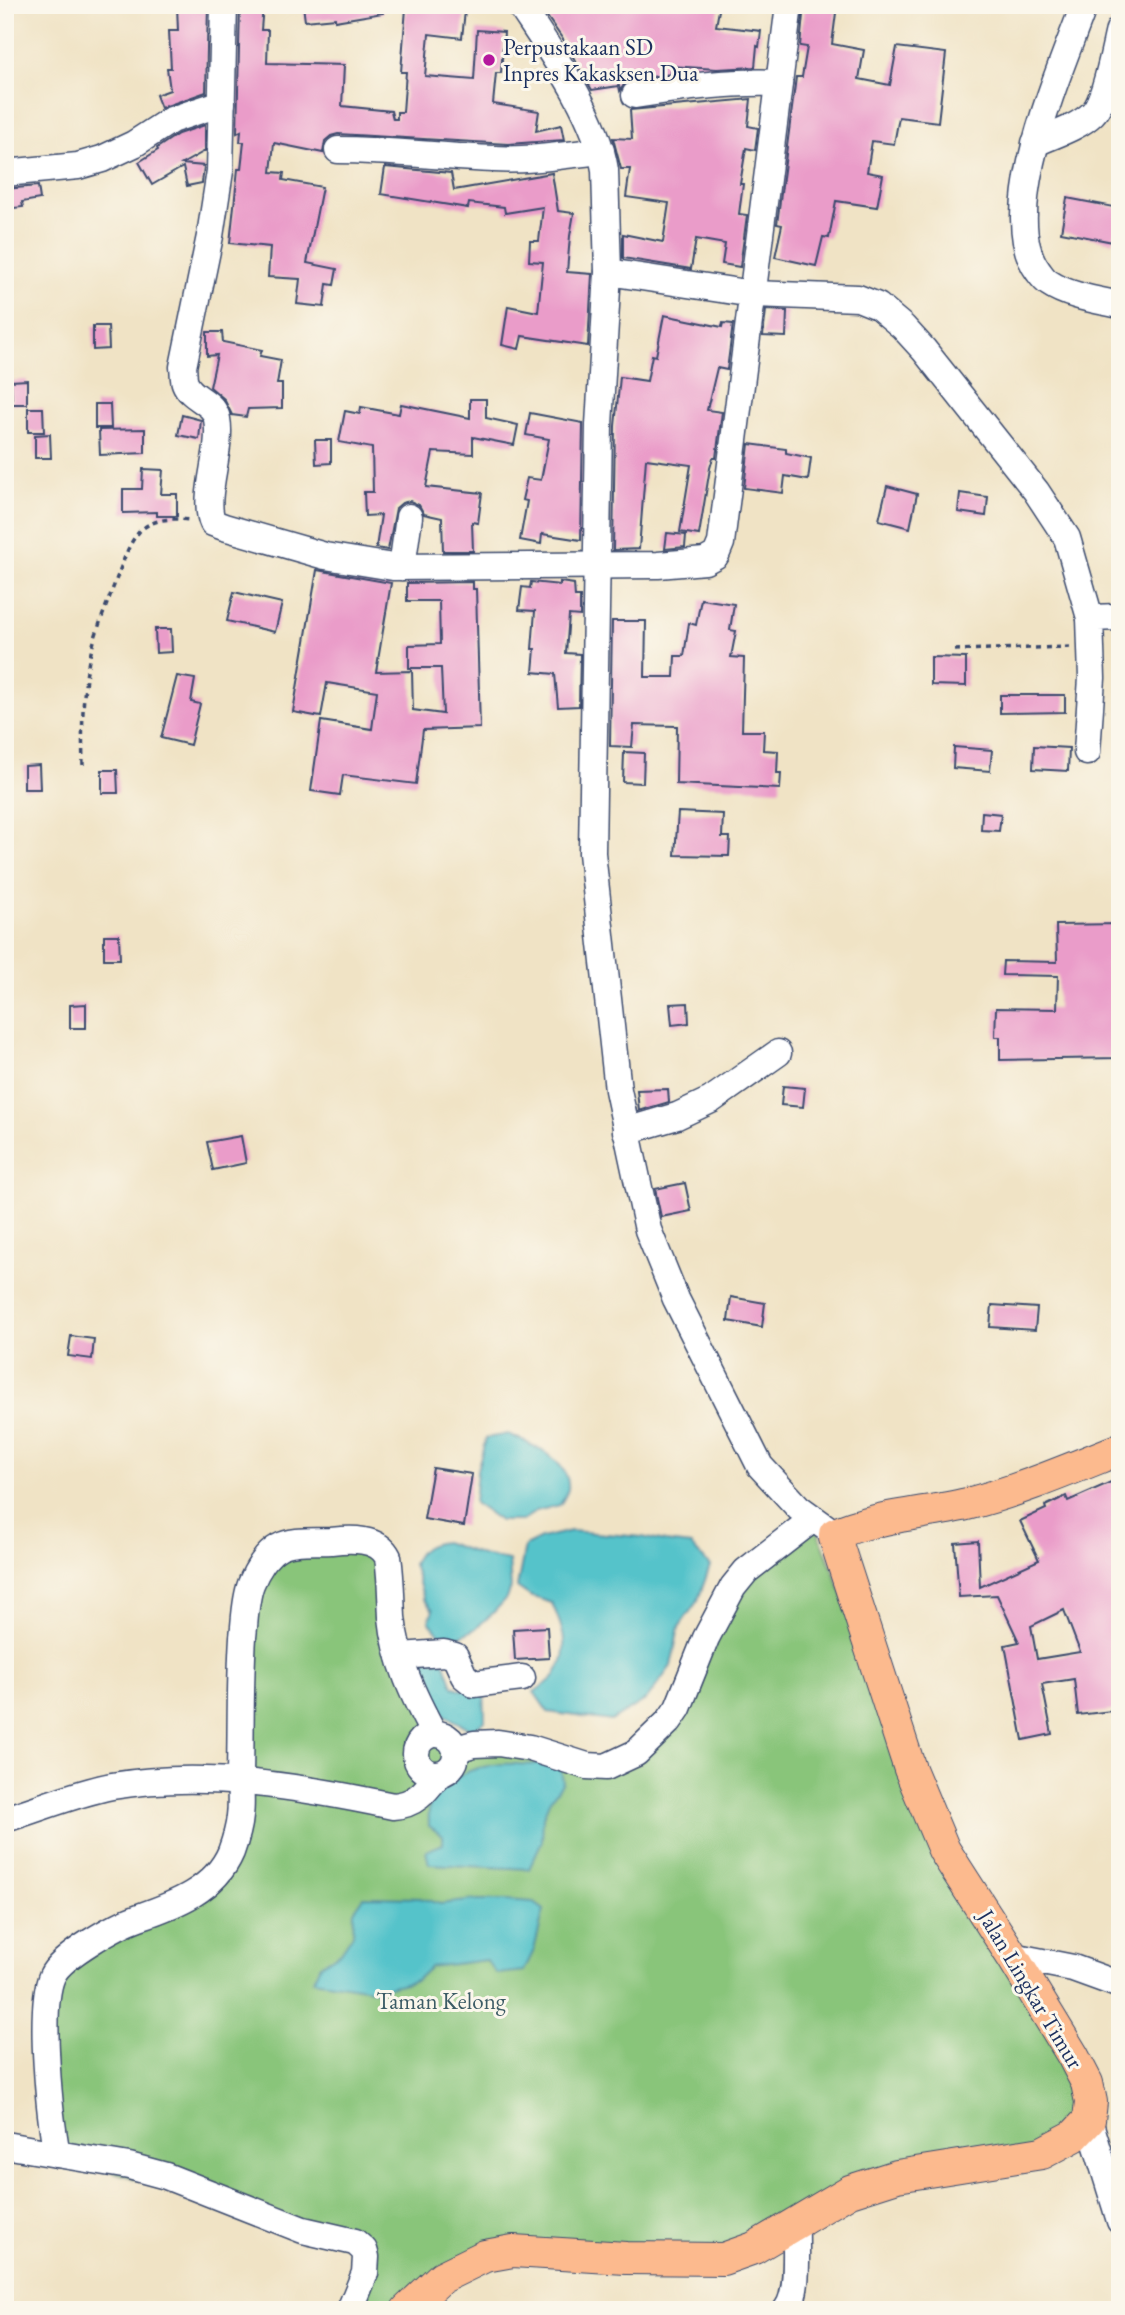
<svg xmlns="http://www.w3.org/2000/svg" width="1125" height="2315" viewBox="0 0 1125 2315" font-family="'EB Garamond',serif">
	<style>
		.park { fill: #89c57a; stroke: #527a6c; stroke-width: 2 }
		.water { fill: #55c3ca; stroke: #387994; stroke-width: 2 }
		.building { fill: #ea9cc9; fill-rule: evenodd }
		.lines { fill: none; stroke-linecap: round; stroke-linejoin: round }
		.minor-casing { stroke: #3b4a6d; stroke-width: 29 }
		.major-casing { stroke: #3b4a6d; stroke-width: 34 }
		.path { stroke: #3b4a6d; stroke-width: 3.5; stroke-dasharray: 5 5; stroke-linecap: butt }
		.minor { stroke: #fff; stroke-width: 26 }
		.major { stroke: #fcba8e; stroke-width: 32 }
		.poi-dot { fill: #b5179e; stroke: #fbf7ec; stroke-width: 2.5 }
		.labels { text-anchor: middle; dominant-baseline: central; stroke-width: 6; stroke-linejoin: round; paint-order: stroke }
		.poi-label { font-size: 23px; fill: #1b2f5e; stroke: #fbf7ec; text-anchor: start }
		.street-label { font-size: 23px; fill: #1b2f5e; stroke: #fbf7ec }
		.park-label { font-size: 23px; fill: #3c5c66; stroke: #fbf7ec }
	</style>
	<rect width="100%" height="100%" fill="#fbf7ec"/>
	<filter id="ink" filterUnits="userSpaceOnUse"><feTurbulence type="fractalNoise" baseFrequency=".0143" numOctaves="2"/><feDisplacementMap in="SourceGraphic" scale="14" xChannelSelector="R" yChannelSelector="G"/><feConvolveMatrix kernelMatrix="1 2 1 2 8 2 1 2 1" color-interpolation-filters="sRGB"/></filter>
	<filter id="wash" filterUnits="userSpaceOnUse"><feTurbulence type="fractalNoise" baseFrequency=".00686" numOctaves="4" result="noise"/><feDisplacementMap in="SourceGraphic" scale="28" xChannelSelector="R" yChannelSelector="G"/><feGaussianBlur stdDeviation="1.57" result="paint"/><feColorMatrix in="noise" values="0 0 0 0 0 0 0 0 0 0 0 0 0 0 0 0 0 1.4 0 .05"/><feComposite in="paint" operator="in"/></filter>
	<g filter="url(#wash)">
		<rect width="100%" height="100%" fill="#f0e3c5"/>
		<path class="park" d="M813,1519L910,1769L1091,2102L1042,2153L897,2176L723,2259L485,2256L407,2310H350L364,2251L57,2154L47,2039L68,1959L204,1886L237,1832L250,1587L291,1543L388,1557L417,1702L474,1744L606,1767L653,1736L746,1571Z"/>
		<g class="water">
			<path d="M508,1434C530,1444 571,1460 568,1489C567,1494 562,1501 560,1505L536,1511L522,1521H500L474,1503L477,1470L486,1438Z"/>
			<path d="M571,1531L642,1537L665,1542L691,1545L710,1566L698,1600L679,1627L671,1666L647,1699L611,1721L548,1712L534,1692C541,1687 552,1681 556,1674C572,1649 562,1626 552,1603L530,1596L517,1587L525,1546L541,1538Z"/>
			<path d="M444,1542L482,1555L509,1561L511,1588L505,1600L493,1613L475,1629L457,1638L440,1635L429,1621L433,1610L424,1599L413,1564C420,1548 427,1544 444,1542Z"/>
			<path d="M413,1658L444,1661L453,1686L462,1690L484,1686L485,1721L471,1730L426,1704Z"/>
			<path d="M550,1759L561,1769L563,1782L549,1802L543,1817L542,1841L529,1869L429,1864L426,1851L443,1844V1836L429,1826C429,1819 428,1810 430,1804C438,1778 478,1766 502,1764C525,1762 527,1769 550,1759Z"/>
			<path d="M364,1897L420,1898L440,1904L476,1900H506L533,1902L544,1910L534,1950L524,1971L497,1974L486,1960L430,1967L416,1980L378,1990L313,1980L320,1965L341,1952L353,1934L354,1911Z"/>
		</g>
		<g id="blocks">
			<g class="building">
				<path d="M177,5H208L206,92L161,108L156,95L170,90L167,68H171L169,31H178Z"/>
				<path d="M240,5H263L261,30H268L267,63L344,65L342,106L391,111L393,119H397V112H403L406,72H401L406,8L437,11L438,8L465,11L462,38L429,34L425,76L474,80L477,30L504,32L501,73H496L493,104L539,111L536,131L561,125L564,140L508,144L338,134L331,136L325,141L323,153L274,143L271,172L284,173L283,180L322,187L307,263L337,269L334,285L327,284L324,307L297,304L300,279L268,277L270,247L230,243L238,169H241L244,142H240L241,131L237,133Z"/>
				<path d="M303,5H383V13L335,21V18L305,21Z"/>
				<path d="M539,5H720L716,26L761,31L759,47L757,46L755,67L717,69L671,66V74L632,80L625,83L620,91L619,86L592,90L564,41Z"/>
				<path d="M804,5H837L832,44L864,50L859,79L890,85L897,47L946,53L938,122L899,117L894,144L872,141L867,172L883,175L877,207L836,201L829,238L823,237L816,266L775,257L782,225L777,224L796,77H802L807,47L800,46Z"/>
				<path d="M751,99L748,126L758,128L755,150L746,148L740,184H743L739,214L747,215L740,267L722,264L725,244L696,239L691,269L623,258V234L663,242L669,203L626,197L630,169H621L613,138L632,139L630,110Z"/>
				<path d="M205,125V151L182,164L204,166L202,183L187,186L183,167L152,185L139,162L158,150L157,148L178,134Z"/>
				<path d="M385,167L451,173L454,190L552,173L558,211L574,213L570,236L567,272L592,274L588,346L522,336L519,349L502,345L508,306L538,312L543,262L529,261L530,241H539L543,207L505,213L504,207L469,203L468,208L381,194Z"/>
				<path d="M38,186L40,199L22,202L23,207L5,209V189Z"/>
				<path d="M1067,198L1119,208L1113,242L1061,232Z"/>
				<path d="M766,310L787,311L786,337L763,336Z"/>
				<path d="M664,315L722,327L723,323L733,324L727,370L717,368L707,410L722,412L716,458H713L710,468L699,535L680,532L691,465L646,459L639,549L613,550L615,426L620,377L647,381L652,355L656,356Z"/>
				<path d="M93,326H108L109,349L93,350Z"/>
				<path d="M207,332H222L223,342L262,350L260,356L281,360L277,384H282V408L248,409L246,417L232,415L224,399L210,387L217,355L207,356Z"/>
				<path d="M27,380V404H12L11,381Z"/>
				<path d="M470,399H486V418L518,425L514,445L473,437V454L433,452L426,487L482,493L478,523L472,522L473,551H443L442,518L424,514L419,505L410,501L402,503L396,508L388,550L376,548L381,515L365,516L364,492H373L372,448L339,442L345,411L360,414L361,407L399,414L401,404L470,418Z"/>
				<path d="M95,404H110L111,428H95Z"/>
				<path d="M28,408H43L44,432H28Z"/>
				<path d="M530,413L583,423L581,540L542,534L541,544L520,540L527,501L522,500L527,478L541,480L549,439L526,435Z"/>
				<path d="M182,415L201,420L199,439L178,435Z"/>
				<path d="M145,429V453L100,455L99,430Z"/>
				<path d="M50,434L51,458H35V435Z"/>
				<path d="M315,440H331V463L316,464Z"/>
				<path d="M749,444L786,449V453L811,458L808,480L785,476L783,493L744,488Z"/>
				<path d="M143,469L163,470L161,494H177V516H157V512L123,513V489H142Z"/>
				<path d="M887,486L917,494L910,528L879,520Z"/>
				<path d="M960,493L988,497L986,516L958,512Z"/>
				<path d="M667,533L686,535L685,547L665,549Z"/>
				<path d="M317,570L391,583L376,672L412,671L413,710L443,714L441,668H409V645L440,644L439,601H407V583L473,582V589H476L480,728L423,730L416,784L343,775L340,795L311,791L321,721L372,729L377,691L327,683L321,717L293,712Z"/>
				<path d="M531,582L560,585V582L574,584L575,597H580V616L569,615L566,653L580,654L579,706L558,707L555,674L533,672L535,649H532L535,611L519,610L522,587L530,588Z"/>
				<path d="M234,592L282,603L275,632L227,621Z"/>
				<path d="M701,599L734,604L730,630L736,631L731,657L744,658L742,731H764L763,750L778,751L777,773H781L780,789L676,784L677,726L634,725L632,747L610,746L612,621H646L645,677H674L675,656H684L689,623L696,625Z"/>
				<path d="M155,629H171L172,652L156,653Z"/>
				<path d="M931,657L966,658V686L931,685Z"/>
				<path d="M177,676L195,679L191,702L200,704L190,745L161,738Z"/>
				<path d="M1000,695H1065V712L1000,713Z"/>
				<path d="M1034,746L1069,748L1068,771L1033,769Z"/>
				<path d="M954,747L992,750L990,771L953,768Z"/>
				<path d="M624,752L644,753L643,783L623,782Z"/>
				<path d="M39,765L40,789H24V766Z"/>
				<path d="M102,770H117L118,793H102Z"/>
				<path d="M678,812L723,814L722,837H730L729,856L675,855Z"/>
				<path d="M982,812L1001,814L999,831L981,830Z"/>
				<path d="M1120,924V1058L1000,1060V1037H995L996,1008L1057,1009L1058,976L1002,975L1003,961L1057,962L1056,925Z"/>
				<path d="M104,935H119L120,959H104Z"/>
				<path d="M688,1003L689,1023L672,1025L670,1004Z"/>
				<path d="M86,1004V1028H70V1005Z"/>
				<path d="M783,1086L805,1088L803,1107L781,1105Z"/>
				<path d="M668,1089L669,1102L639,1111L637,1090Z"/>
				<path d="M241,1136L246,1163L213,1170L207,1142Z"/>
				<path d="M685,1183L691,1211L661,1217L655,1189Z"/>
				<path d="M731,1297L765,1303L762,1327L728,1321Z"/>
				<path d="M992,1305L1037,1308L1035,1330L990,1327Z"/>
				<path d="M71,1336L94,1339L92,1359L68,1356Z"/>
				<path d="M433,1468L472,1474L464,1526L424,1519Z"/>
				<path d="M1120,1478V1710L1078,1715L1074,1679L1042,1684L1052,1734L1023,1740L1005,1645L1019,1642L997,1595L959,1597L955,1543L978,1541L980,1587L1039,1560L1020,1521L1046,1509L1045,1506L1066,1496L1068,1501ZM1064,1610L1080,1652L1037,1659L1031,1626Z"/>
				<path d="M547,1627L549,1658L515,1660L513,1629Z"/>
			</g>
		</g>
	</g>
	<g filter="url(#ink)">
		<use href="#blocks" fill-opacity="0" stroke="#3b4a6d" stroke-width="2"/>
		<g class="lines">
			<defs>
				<g id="minor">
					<path d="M224,5L220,171L210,236L183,367C184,372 183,378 185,383C191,399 214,401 217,419C223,450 201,498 213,523L224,527L325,556L393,567L658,565L705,561L716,555L721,543L789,5"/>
					<path d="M520,5C551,52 596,114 605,170L608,272L599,425L592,853L618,1090L648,1230L676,1299L760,1466L799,1508L835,1534"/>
					<path d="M1084,5C1062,67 995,213 1038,271C1041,275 1044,280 1049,283C1068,296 1097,300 1120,305"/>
					<path d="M635,95C683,87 730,81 779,83"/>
					<path d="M1035,143C1054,135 1079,127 1093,113C1106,99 1114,50 1119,30"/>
					<path d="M338,150C390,150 442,157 494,159C530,161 565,155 601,151"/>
					<path d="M5,173L78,166L102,159L134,144L171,120L222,103"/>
					<path d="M608,272L753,294L858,298L878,306L903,327L924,350L1036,491L1067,538L1090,618"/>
					<path d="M402,567L409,517"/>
					<path d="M1087,752L1092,678L1090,618L1120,617"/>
					<path d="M626,1131L677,1116L711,1100L778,1053"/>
					<path d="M400,1656L444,1653L455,1656L464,1676L474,1684L522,1678"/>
					<circle cx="436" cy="1754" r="20"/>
					<path d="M456,1749L474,1744L498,1743L530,1748L587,1766L606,1767L636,1753L669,1721L678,1708L706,1638L733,1587L746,1571L813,1519"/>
					<path d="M5,1819C41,1808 76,1793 112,1786C204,1770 303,1787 393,1806C415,1805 425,1792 438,1775"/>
					<path d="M1012,1956L1073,1968L1120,1985"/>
					<path d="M1089,2120L1120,2221"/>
					<path d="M5,2145L57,2154"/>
					<path d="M350,2310L365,2273L366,2257L364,2250L355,2242L303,2230L166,2176L129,2166L57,2154C50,2118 38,2008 52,1976C61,1956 118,1924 139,1917C174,1905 215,1890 231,1852C235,1841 239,1828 240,1816C242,1802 240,1788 240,1774C241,1728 240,1682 243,1637C245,1620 245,1600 251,1584C256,1571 266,1554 279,1547C293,1539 315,1542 331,1541C350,1539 378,1537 388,1557C391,1577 391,1597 392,1617C396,1660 414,1697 434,1734"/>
					<path d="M786,2310C800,2294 795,2247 796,2225"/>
				</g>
				<path id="major" d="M407,2310L442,2277L485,2256L513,2251L626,2258L723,2259L754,2248L850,2191L897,2176L1042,2153L1074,2136L1089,2120L1091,2102L1087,2083L1073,2056L1012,1956L944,1850L910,1769L835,1538V1534C875,1516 924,1514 967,1504C1019,1491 1070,1469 1120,1449"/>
			</defs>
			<use href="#minor" class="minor-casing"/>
			<use href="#major" class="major-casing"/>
			<g class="path">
				<path d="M955,650L1071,647"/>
				<path d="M83,765C82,736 82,707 86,678C90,645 104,612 116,580C122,565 128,544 139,532C152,518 173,518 190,520"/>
			</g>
			<use href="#minor" class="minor"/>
			<use href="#major" class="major"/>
		</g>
	</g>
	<circle class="poi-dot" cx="489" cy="60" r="7"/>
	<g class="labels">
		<g class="poi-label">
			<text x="503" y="47">Perpustakaan SD<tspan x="503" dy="26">Inpres Kakasksen Dua</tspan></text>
		</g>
		<g class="street-label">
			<text transform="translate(1031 1989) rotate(59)">Jalan Lingkar Timur</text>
		</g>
		<g class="park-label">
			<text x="441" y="2001">Taman Kelong</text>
		</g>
	</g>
	<rect width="1125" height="2315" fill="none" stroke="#fbf7ec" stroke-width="28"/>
</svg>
